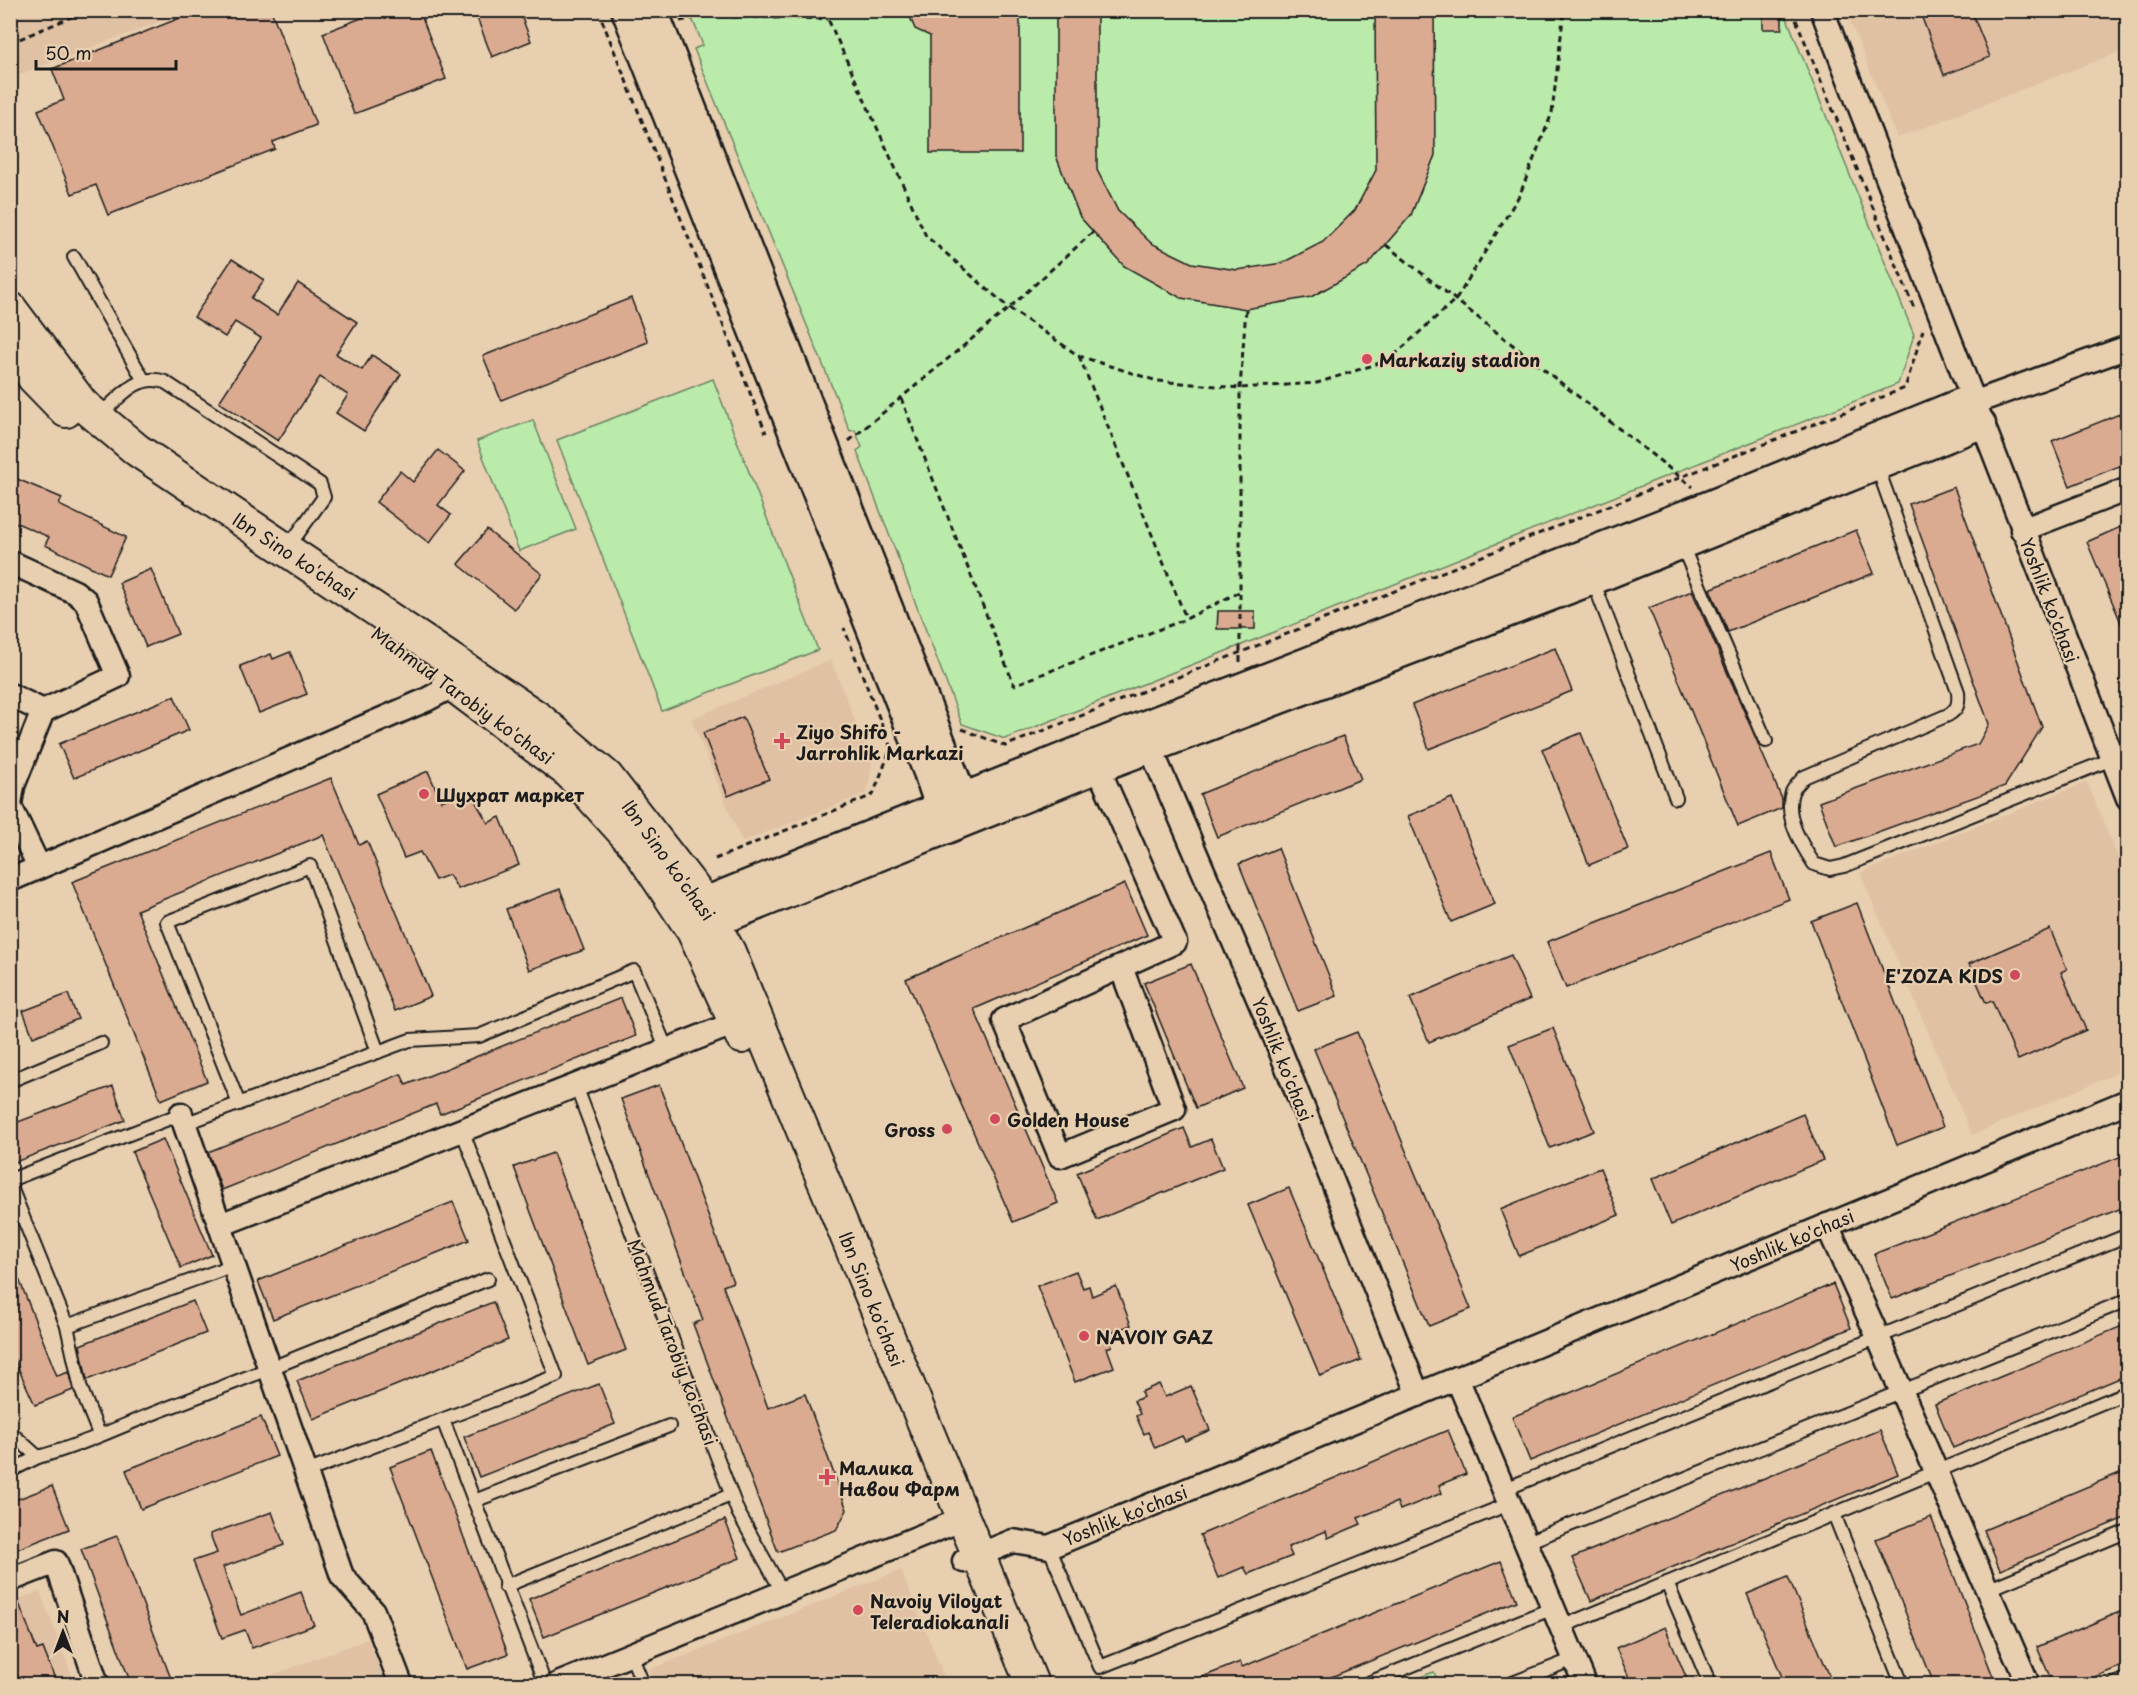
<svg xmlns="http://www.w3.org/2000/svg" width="2138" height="1695" viewBox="0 0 2138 1695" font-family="'Playpen Sans',sans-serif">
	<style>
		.built { fill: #e0c1a4 }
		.green { fill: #baebab; stroke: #6b8464; stroke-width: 1.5 }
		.building { fill: #daab91; stroke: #1c1c1c; stroke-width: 1.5 }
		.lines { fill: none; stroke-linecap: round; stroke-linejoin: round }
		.service-casing { stroke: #1c1c1c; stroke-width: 16 }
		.minor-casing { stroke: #1c1c1c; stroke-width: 27 }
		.tertiary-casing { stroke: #1c1c1c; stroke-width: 33 }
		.secondary-casing { stroke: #1c1c1c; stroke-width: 36 }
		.path { stroke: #1c1c1c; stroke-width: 3; stroke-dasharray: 6 4.5; stroke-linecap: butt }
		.service { stroke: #e8cfb0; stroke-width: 12 }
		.minor { stroke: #e8cfb0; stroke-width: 22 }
		.tertiary { stroke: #e8cfb0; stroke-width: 28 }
		.secondary { stroke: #e8cfb0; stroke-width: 32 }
		.poi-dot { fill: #d1495b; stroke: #e8cfb0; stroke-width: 2 }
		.labels { text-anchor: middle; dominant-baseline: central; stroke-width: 4.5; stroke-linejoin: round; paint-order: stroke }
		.poi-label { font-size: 18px; font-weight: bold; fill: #1c1c1c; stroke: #e8cfb0; text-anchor: start }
		.street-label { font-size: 18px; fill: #1c1c1c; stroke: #e8cfb0 }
	</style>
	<rect width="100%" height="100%" fill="#e8cfb0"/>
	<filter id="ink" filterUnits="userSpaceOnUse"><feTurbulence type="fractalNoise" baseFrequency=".0167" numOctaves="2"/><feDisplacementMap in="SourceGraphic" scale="12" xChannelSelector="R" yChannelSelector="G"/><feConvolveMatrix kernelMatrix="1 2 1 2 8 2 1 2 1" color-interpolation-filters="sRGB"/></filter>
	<g filter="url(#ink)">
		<g class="built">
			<path d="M11,10H188V11L11,78Z"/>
			<path d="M1846,11H2127V49L1897,138Z"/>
			<path d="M831,660L872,764L867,793L742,842L691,719Z"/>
			<path d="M2087,782L2127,880V1069L1972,1135L1860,873Z"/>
			<path d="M901,1570L947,1684H655L649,1670Z"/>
			<path d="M40,1591L75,1684H11V1602Z"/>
			<path d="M368,1639L386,1684H249Z"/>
		</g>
		<g class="green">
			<path d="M689,11H1784L1914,335L1898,384L1005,739L962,724L857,451L862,447L855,430L850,431L694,49L703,45Z"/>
			<path d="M713,379L818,650L662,711L557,440Z"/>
			<path d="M533,420L576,529L519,551L477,441Z"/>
			<path d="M1434,1672L1439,1684H1400Z"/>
		</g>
		<g class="building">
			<path d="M200,10H271L316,125L273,142L275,149L108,215L96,185L72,194L38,110L64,100L52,69Z"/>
			<path d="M382,10H419L446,79L354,114L323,33Z"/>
			<path d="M474,10H519L531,41L492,57Z"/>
			<path d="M907,10H1020V153H930V36L915,29Z"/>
			<path d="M1056,10H1097V170L1118,211L1151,243L1192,263L1237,270L1282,263L1323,242L1355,210L1376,170L1375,10H1434L1435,155L1411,215L1368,265L1311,297L1246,309L1181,298L1124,266L1080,217L1056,156Z"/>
			<rect x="1763" y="10" width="19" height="19"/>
			<path d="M1919,10H1971L1990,57L1944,75Z"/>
			<path d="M232,259L264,280L251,298L277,315L298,283L357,322L336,354L362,370L372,355L401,374L364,431L336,413L348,395L320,377L278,441L219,402L261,338L235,322L225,337L194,317Z"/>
			<path d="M631,298L648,342L501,400L483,356Z"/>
			<path d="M2127,411V463L2070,486L2052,441Z"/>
			<path d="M438,450L465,471L438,505L451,515L429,543L376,502L400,471L413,482Z"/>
			<path d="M10,476L62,498L59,505L126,537L108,575L45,545L49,537L10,520Z"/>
			<path d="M1954,487L2042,727L2005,786L1836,847L1819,802L1978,744L1989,724L1909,504Z"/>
			<path d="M2127,524V637L2087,542Z"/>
			<path d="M487,530L542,574L514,609L458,564Z"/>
			<path d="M1856,530L1874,573L1728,632L1710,589Z"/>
			<path d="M151,569L178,634L146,647L119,583Z"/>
			<path d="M1692,591L1782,799V808L1738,826L1649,608Z"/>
			<path d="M1218,611H1255V629H1217Z"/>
			<path d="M1555,648L1572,691L1429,749L1412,705Z"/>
			<path d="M290,652L307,694L259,713L240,666L271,654L273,659Z"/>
			<path d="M174,696L189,730L74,778L59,744Z"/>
			<path d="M743,717L769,779L728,796L703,733Z"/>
			<path d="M1581,733L1628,849L1589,865L1542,749Z"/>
			<path d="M1343,736L1361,779L1217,837L1200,794Z"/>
			<path d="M428,771L441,801L457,795L474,799L488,823L500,817L519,865L458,889L449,875L435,880L420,852L404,858L376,794Z"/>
			<path d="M331,778L359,845L367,841L431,996L395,1011L323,835L137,910L207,1081L161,1100L72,882Z"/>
			<path d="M1452,798L1495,904L1451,922L1408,816Z"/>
			<path d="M1278,848L1337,996L1298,1011L1239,864Z"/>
			<path d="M1771,853L1789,899L1566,988L1547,942Z"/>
			<path d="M1125,884L1147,935L974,1009L1058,1203L1013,1222L906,979Z"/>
			<path d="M560,889L584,950L529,970L506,909Z"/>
			<path d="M1857,903L1943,1127L1897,1145L1811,921Z"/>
			<path d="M2050,929L2067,969L2061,972L2086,1030L2018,1060L1992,1001L1986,1003L1969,964Z"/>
			<path d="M1511,955L1530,999L1429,1042L1410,998Z"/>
			<path d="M1191,964L1243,1088L1196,1108L1144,983Z"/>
			<path d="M68,994L78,1019L33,1037L23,1011Z"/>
			<path d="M621,998L636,1036L440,1114L436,1104L222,1190L208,1152L401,1074L406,1085Z"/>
			<path d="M1553,1028L1594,1131L1550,1148L1509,1045Z"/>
			<path d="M1357,1032L1471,1309L1429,1326L1314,1049Z"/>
			<path d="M659,1085L733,1282L723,1286L768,1408L805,1394L847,1510L836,1530L778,1552L693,1324L703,1320L621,1099Z"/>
			<path d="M113,1086L125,1120L10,1164V1125Z"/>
			<path d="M1803,1114L1823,1160L1671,1225L1652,1179Z"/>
			<path d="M1184,1128L1192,1147L1211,1139L1223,1168L1097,1220L1077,1173Z"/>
			<path d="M163,1139L212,1255L181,1268L132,1152Z"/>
			<path d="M553,1153L626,1350L588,1365L514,1167Z"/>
			<path d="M2127,1154V1206L1892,1299L1874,1254Z"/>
			<path d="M1600,1168L1619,1215L1519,1256L1500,1209Z"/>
			<path d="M1289,1188L1361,1360L1320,1376L1248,1205Z"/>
			<path d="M453,1202L469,1240L273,1319L258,1281Z"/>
			<path d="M10,1256L57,1376L69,1372L73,1390L35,1405L10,1350Z"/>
			<path d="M1076,1271L1083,1288L1089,1286L1092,1296L1116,1286L1131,1325L1108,1334L1112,1346L1107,1348L1114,1367L1075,1382L1037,1286Z"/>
			<path d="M1833,1284L1851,1328L1530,1461L1512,1417Z"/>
			<path d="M193,1301L206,1333L87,1380L80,1345Z"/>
			<path d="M493,1302L508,1340L313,1419L297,1381Z"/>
			<path d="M2127,1324V1375L1953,1448L1935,1404Z"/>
			<path d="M599,1384L615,1424L479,1477L464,1437Z"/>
			<path d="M1159,1384L1165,1397L1191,1386L1210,1430L1185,1441L1182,1436L1155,1448L1148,1432L1144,1434L1136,1416L1140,1414L1134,1401L1143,1397L1141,1392Z"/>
			<path d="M261,1417L277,1456L141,1509L126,1470Z"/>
			<path d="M1448,1430L1466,1474L1439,1485L1442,1493L1400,1510L1397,1502L1358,1518L1361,1524L1328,1538L1326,1531L1288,1547L1292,1556L1248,1574L1244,1567L1218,1578L1200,1535Z"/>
			<path d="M1880,1430L1898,1474L1591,1601L1572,1558Z"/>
			<path d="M431,1451L508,1654L467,1669L390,1467Z"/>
			<path d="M2127,1470V1517L2000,1570L1984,1530Z"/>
			<path d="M52,1486L69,1529L10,1552V1502Z"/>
			<path d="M272,1512L284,1545L223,1567L235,1600L241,1615L301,1592L314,1625L252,1648L245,1630L222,1638L193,1561L217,1553L210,1534Z"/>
			<path d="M1931,1517L1996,1684H1934L1876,1539Z"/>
			<path d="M725,1520L740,1558L544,1637L529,1599Z"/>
			<path d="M117,1536L173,1684H131L81,1549Z"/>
			<path d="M1501,1561L1517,1601L1314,1684H1185L1240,1662L1242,1667Z"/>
			<path d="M1788,1577L1833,1684H1785L1747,1594Z"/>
			<path d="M10,1593H15L37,1650L43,1648L57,1684H10Z"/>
			<path d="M2127,1609V1664L2077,1684H2053L2037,1647Z"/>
			<path d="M1665,1627L1689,1684H1632L1616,1648Z"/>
		</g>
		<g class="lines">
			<defs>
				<g id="service">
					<path d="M74,257L143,379"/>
					<path d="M98,417C118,399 137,372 165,382L320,484L324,497L286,550"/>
					<path d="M1877,466L1958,692C1959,704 1958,709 1948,715L1804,777C1801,781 1794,787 1792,792C1784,817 1801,844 1814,864L1830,869L1844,866L2112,759"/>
					<path d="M1681,543L1766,741"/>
					<path d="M1592,578L1676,798"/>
					<path d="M10,1081L101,1043"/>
					<path d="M576,1086L738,1512L783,1593"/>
					<path d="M239,1104L167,922L310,866L378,1052"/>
					<path d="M184,1124L410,1040L479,1036L634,971L667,1050"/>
					<path d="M10,1180L181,1114"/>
					<path d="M10,1185L67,1326L234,1265"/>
					<path d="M67,1326L81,1389L99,1434"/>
					<path d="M443,1420L545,1684"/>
					<path d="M10,1432L38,1457C80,1446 121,1426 162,1410C272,1369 380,1324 488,1279"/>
					<path d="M10,1471L38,1457"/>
					<path d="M306,1472L556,1376L462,1130"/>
					<path d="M1503,1490L2128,1235"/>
					<path d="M474,1501L669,1426"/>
					<path d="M1834,1514L1902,1684"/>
					<path d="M1525,1543L2128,1300"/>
					<path d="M1049,1547L1100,1667L1509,1504"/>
					<path d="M1667,1583L1710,1684"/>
					<path d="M505,1586L731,1495"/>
					<path d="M1987,1590L2128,1531"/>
					<path d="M1561,1627L2128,1392"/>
					<path d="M631,1655L643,1684"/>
					<path d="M1366,1684L1553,1608"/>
					<path d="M1510,1684L1574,1659"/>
					<path d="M2114,1684L2128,1679"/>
				</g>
				<g id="minor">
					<path d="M1822,10L2128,798"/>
					<path d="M1973,403L2128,347"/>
					<path d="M2022,530L2128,489"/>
					<path d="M10,562L75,592L86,601L118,676L43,711"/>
					<path d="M10,695L43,711"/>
					<path d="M1144,733L1276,1040L1418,1395"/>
					<path d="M1092,754L1175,942L1004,1020L1060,1156L1174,1109L1121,967"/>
					<path d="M10,804L13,786L43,711"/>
					<path d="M10,806L39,867"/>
					<path d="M10,880L426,700L454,685L462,676"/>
					<path d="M181,1114L342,1576L373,1611L401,1684"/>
					<path d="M220,1225L748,1018"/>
					<path d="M1827,1225L1878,1337L2028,1684"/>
					<path d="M1457,1378L1585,1684"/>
					<path d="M964,1561L1013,1541L1049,1547L2128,1101"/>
					<path d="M10,1580L56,1562L97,1684"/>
					<path d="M558,1684L963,1519"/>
				</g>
				<g id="tertiary">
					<path d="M626,10L928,772L946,824"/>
					<path d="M653,10L969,814"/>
					<path d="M682,911L1089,747L1713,504L1971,399"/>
					<path d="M693,931L1098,768L1593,580L1981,424"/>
				</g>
				<g id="secondary">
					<path d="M10,308L82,404L137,450L538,718L607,777L694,889L729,952L1032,1684"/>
					<path d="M10,341L33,377L66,411"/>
					<path d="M449,682L569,772L637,847L693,931L742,1037"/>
				</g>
			</defs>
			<use href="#service" class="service-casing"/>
			<use href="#minor" class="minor-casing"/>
			<use href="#tertiary" class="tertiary-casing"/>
			<use href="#secondary" class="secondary-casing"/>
			<g class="path">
				<path d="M598,10L766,433"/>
				<path d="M829,10L828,19L926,236L1009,308L1079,356L1157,381L1240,388L1317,383L1389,360L1457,298L1520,194L1552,113L1564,10"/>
				<path d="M1792,10L1914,308"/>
				<path d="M680,21L702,16L828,19"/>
				<path d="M10,43L88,10"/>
				<path d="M1386,245L1693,487"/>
				<path d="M1079,356L1186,618"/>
				<path d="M901,398L1014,685L1186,619L1241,591"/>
				<path d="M849,441L1009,308L1093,232"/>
				<path d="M1240,662V388L1246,309"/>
				<path d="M962,729L1005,746L1905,388L1923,330"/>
				<path d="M715,859L873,795L891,748L844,628"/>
			</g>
			<use href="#service" class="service"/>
			<use href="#minor" class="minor"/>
			<use href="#tertiary" class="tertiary"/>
			<use href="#secondary" class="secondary"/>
		</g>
	</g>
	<g class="poi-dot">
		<circle cx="1367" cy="359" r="6"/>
		<path d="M779 732h6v6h6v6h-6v6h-6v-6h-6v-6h6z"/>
		<circle cx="424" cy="794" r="6"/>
		<circle cx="2015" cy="975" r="6"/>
		<circle cx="995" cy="1119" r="6"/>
		<circle cx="947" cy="1129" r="6"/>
		<circle cx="1084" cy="1336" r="6"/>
		<path d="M824 1468h6v6h6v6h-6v6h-6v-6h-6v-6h6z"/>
		<circle cx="858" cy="1610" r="6"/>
	</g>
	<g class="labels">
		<g class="poi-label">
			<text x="1379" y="359">Markaziy stadion</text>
			<text x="796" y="731">Ziyo Shifo -<tspan x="796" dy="21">Jarrohlik Markazi</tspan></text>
			<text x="436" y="794">Шухрат маркет</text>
			<text x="2003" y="975" text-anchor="end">E'ZOZA KIDS</text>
			<text x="1007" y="1119">Golden House</text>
			<text x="935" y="1129" text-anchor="end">Gross</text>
			<text x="1096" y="1336">NAVOIY GAZ</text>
			<text x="839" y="1467">Малика<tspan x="839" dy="21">Навои Фарм</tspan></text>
			<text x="870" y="1600">Navoiy Viloyat<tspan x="870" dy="21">Teleradiokanali</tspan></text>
		</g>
		<g class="street-label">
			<text transform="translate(295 556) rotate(33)">Ibn Sino ko'chasi</text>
			<text transform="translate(2050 600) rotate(69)">Yoshlik ko'chasi</text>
			<text transform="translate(463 695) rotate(36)">Mahmud Tarobiy ko'chasi</text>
			<text transform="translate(669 860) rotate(54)">Ibn Sino ko'chasi</text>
			<text transform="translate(1283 1059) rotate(68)">Yoshlik ko'chasi</text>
			<text transform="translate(1792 1240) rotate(-23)">Yoshlik ko'chasi</text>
			<text transform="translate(872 1299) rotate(68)">Ibn Sino ko'chasi</text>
			<text transform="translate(673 1342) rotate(69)">Mahmud Tarobiy ko'chasi</text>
			<text transform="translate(1125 1515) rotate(-22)">Yoshlik ko'chasi</text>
		</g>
	</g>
	<rect width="2138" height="1695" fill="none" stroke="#e8cfb0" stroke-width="36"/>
	<rect x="18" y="18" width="2102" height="1659" fill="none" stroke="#1c1c1c" stroke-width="2" filter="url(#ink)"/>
	<g transform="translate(63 1632)" stroke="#e8cfb0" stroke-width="4.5" paint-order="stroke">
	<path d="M0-4.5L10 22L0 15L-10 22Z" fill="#1c1c1c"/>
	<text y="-9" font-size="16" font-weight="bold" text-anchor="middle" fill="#1c1c1c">N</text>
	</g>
	<path d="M36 60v9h140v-9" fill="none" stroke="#1c1c1c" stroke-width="3"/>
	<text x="45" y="60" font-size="18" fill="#1c1c1c" stroke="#e8cfb0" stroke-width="4.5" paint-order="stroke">50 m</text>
</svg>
